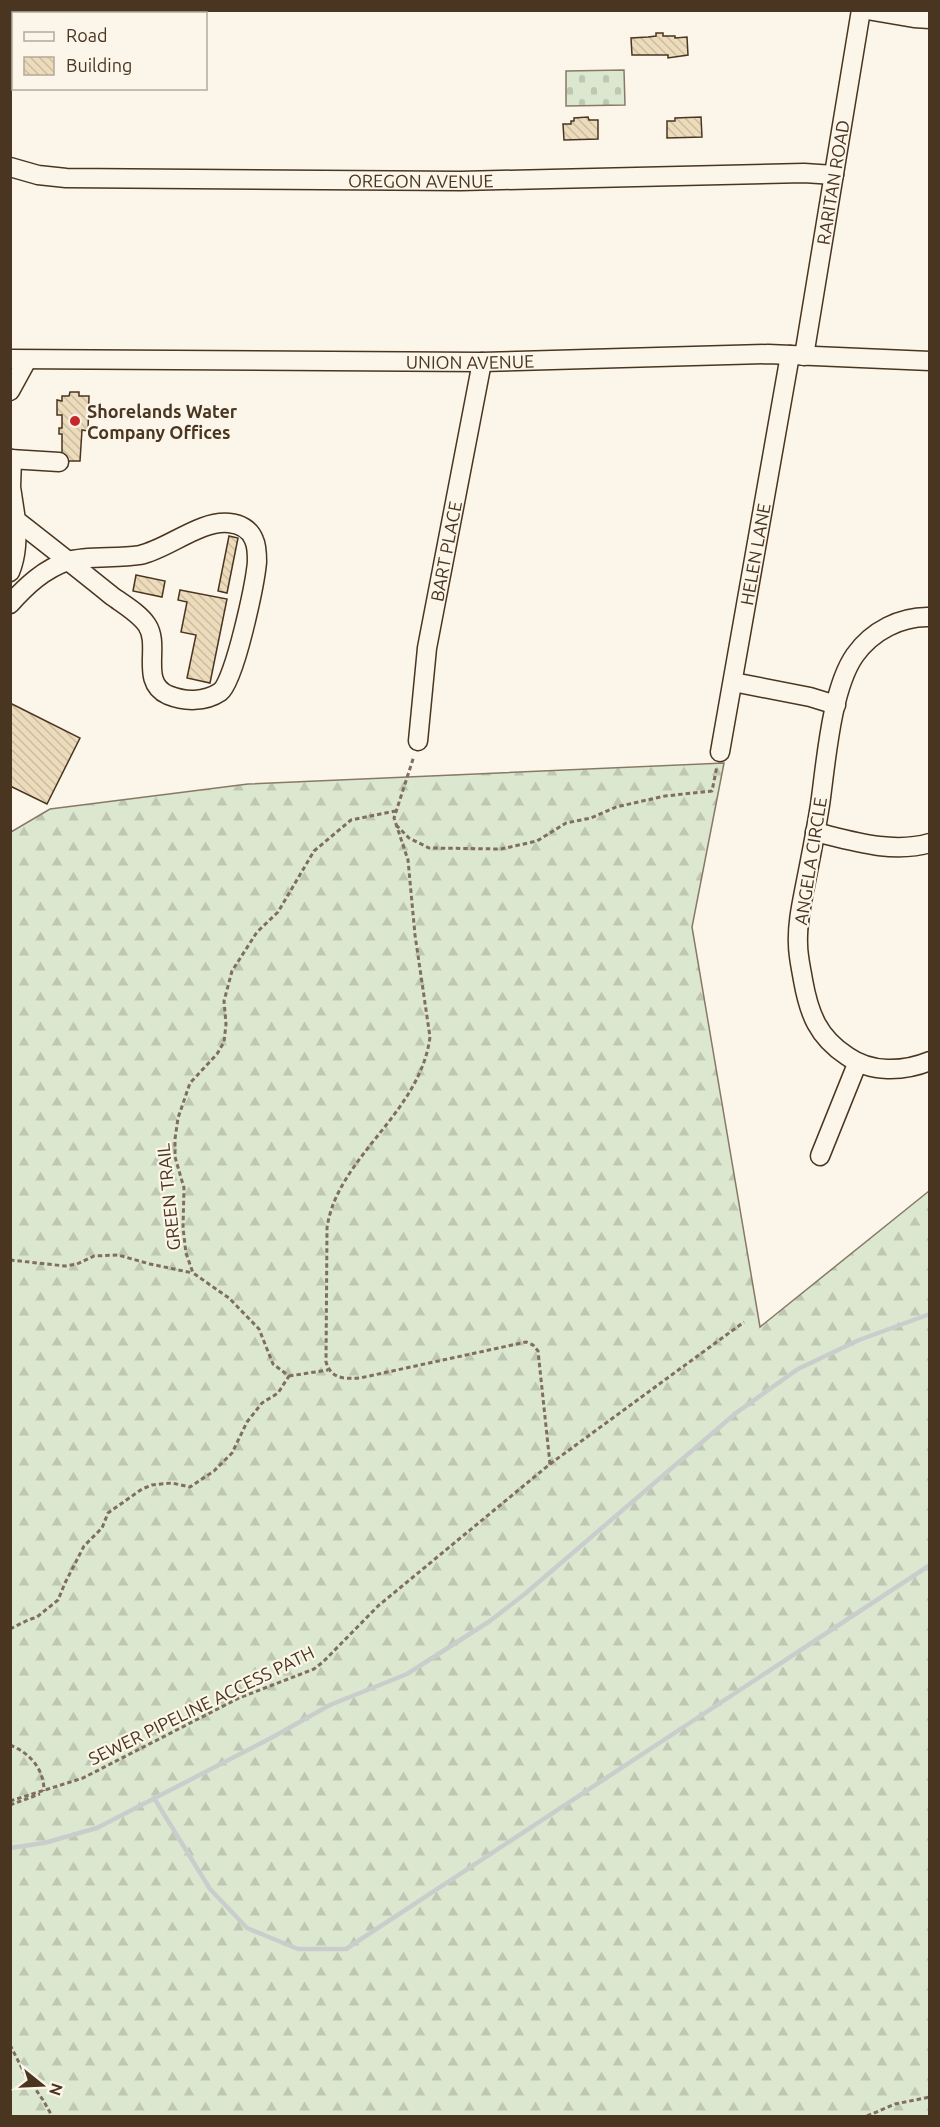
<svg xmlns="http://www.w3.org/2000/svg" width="940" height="2127" viewBox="0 0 940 2127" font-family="Ubuntu,sans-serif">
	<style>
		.forest { fill: url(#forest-firs); stroke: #887966; stroke-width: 1.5 }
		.cemetery { fill: url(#cemetery-stones); stroke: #887966; stroke-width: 1.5 }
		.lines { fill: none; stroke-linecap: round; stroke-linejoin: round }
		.stream { stroke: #c9cecd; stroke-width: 4.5 }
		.building { fill: url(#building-back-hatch); stroke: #4a3520; stroke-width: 1.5 }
		.minor-casing { stroke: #4a3520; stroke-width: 21 }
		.path { stroke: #7f6f5c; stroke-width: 3; stroke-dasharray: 4.5 3; stroke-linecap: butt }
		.minor { stroke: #fbf6e9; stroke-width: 18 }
		.poi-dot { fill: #c62828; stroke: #fbf6e9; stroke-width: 2 }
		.labels { text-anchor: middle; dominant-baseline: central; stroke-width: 4.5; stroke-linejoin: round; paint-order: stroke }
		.street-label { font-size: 18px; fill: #4a3520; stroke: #fbf6e9 }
		.poi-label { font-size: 18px; font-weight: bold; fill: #4a3520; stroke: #fbf6e9; text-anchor: start }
	</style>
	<defs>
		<pattern id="forest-firs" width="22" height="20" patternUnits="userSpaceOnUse" patternTransform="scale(1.5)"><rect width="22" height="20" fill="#dce7d0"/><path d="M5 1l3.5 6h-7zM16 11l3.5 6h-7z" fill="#bec7b2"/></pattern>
		<pattern id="cemetery-stones" width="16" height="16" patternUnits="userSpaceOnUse" patternTransform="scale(1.5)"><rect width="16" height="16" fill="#dce7d0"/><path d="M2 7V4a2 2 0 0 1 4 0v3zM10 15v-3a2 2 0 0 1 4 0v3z" fill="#bec7b2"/></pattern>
		<pattern id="building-back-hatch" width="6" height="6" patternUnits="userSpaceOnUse" patternTransform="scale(1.5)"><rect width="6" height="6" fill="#ecdcbc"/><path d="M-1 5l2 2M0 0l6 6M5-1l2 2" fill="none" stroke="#ccbda1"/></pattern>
	</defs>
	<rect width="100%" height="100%" fill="#fbf6e9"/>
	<path class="forest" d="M724,763L692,927L760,1327L929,1191V2116H11V832L50,809L248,784Z"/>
	<path class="cemetery" d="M624,70L625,105L566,106V71Z"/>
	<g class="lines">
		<g class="stream">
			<path d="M154,1798L210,1889L247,1928L298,1949H346L930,1565"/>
			<path d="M10,1848L44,1843L97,1828L271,1738L330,1705L407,1674L490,1621L526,1593L736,1413L798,1369L859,1340L930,1314"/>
		</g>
	</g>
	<g class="building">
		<path d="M656,33H663V36H675V38L687,37L688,55L668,58V55H632L631,38L648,37L656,36Z"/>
		<path d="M588,117L589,120H598V139L564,140L563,124H571V121H574V118Z"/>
		<path d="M701,117L702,137L667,138V121H675V118Z"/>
		<path d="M70,392H79V396H89L88,431L82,430L80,461H62V434H59V428H62V415H57V400L62,401V396H69Z"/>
		<path d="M229,536L238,538L227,593L218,591Z"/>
		<path d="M136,575L165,581L162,597L133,591Z"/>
		<path d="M180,590L227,599L210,683L187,678L196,635L181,632L187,602L178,600Z"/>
		<path d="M10,703L80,738L47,804L10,786Z"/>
	</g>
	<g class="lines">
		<defs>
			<g id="minor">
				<path d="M867,10L914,18L930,19"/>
				<path id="s1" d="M10,167L38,175L66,178L461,181L804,173L834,175"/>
				<path id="s2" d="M804,356L861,10"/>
				<path id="s3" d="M10,359L482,362L768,354L930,361"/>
				<path d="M10,391L27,360"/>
				<path d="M10,459L59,462"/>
				<path d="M10,572C17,555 17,538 16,520"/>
				<path d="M10,604C26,586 44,569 68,561C89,555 117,559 140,555C168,549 200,520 229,523C240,524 250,529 254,540C257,546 257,555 257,562C255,583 235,681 220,692C205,702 185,702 168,695C139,682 161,646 147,625C139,613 123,604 112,596C80,570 48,545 16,520L11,487L12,459"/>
				<path d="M930,617C901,616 872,631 855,655C831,689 826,763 820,805C816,830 811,856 806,881C802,902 797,923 798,944C798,956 801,968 803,980C809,1014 818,1037 847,1056C871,1073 903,1072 930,1061"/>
				<path d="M733,682L810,697L836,705"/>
				<path id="s4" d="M418,741L427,648L482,362"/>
				<path id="s5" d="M720,752L790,355"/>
				<path d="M815,832C852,841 892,854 930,843"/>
				<path d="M820,1156L857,1064"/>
			</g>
		</defs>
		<use href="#minor" class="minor-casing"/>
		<g class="path">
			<path d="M396,825L409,838L429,848L501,849L537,841L566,823L591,818L616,807L665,796L712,791L717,766"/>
			<path d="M10,1260L65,1266L77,1264L94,1256L118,1255L150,1264L193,1273"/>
			<path d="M289,1376L328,1370"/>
			<path d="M550,1464L744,1322"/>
			<path d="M10,1629L28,1620L37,1617L58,1600L65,1583L84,1546L102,1528L108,1513L142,1489L152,1485L172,1483L190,1487L214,1471L232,1453L247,1422L262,1403L278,1393L289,1376L273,1364L259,1329L229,1298L193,1273L186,1253L183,1228L184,1188L175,1157V1139L178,1118L190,1083L217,1054L224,1042L226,1024L224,1001L232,971L257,932L278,912L314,851L351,820L395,811"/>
			<path d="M10,1745C30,1753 44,1769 44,1791"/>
			<path d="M10,1801L83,1778L239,1698L314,1669L323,1662L378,1606L550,1464L538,1351L533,1345L526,1342L360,1378C344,1379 331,1379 326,1362L327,1228C337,1157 420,1114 430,1037L415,935L408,860L394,818L414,756"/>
			<path d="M10,1805L40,1794"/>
			<path d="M10,2045L25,2074L43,2100L52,2116"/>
			<path d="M867,2116L895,2104L930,2097"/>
		</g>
		<use href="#minor" class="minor"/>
	</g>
	<circle class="poi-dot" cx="75" cy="421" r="6"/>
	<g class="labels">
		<g class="street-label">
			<text stroke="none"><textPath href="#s1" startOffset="412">OREGON AVENUE</textPath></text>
			<text stroke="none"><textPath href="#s2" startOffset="176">RARITAN ROAD</textPath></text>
			<text stroke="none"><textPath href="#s3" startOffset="460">UNION AVENUE</textPath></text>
			<text stroke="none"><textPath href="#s4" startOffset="192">BART PLACE</textPath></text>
			<text stroke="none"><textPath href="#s5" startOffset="201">HELEN LANE</textPath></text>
			<text transform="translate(810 861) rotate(-81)">ANGELA CIRCLE</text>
			<text transform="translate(168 1197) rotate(-96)">GREEN TRAIL</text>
			<text transform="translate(201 1705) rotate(-26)">SEWER PIPELINE ACCESS PATH</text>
		</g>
		<g class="poi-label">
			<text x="87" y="411">Shorelands Water<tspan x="87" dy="21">Company Offices</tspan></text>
		</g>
	</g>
	<rect width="940" height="2127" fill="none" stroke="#4a3520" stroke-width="24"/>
	<rect x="12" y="12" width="195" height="78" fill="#fbf6e9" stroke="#b4a999" stroke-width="1.5"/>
	<rect x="24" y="32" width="30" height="9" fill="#fbf6e9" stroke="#b4a999" stroke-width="1.5"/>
	<text x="66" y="42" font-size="18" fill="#4a3520">Road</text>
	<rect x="24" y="57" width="30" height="18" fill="url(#building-back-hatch)" stroke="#b4a999" stroke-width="1.5"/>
	<text x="66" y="72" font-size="18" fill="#4a3520">Building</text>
	<g transform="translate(42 2085) rotate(108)" stroke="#fbf6e9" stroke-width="4.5" paint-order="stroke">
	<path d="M0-4.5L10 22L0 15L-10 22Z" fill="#4a3520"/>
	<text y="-9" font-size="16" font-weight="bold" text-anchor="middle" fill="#4a3520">N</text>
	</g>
</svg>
